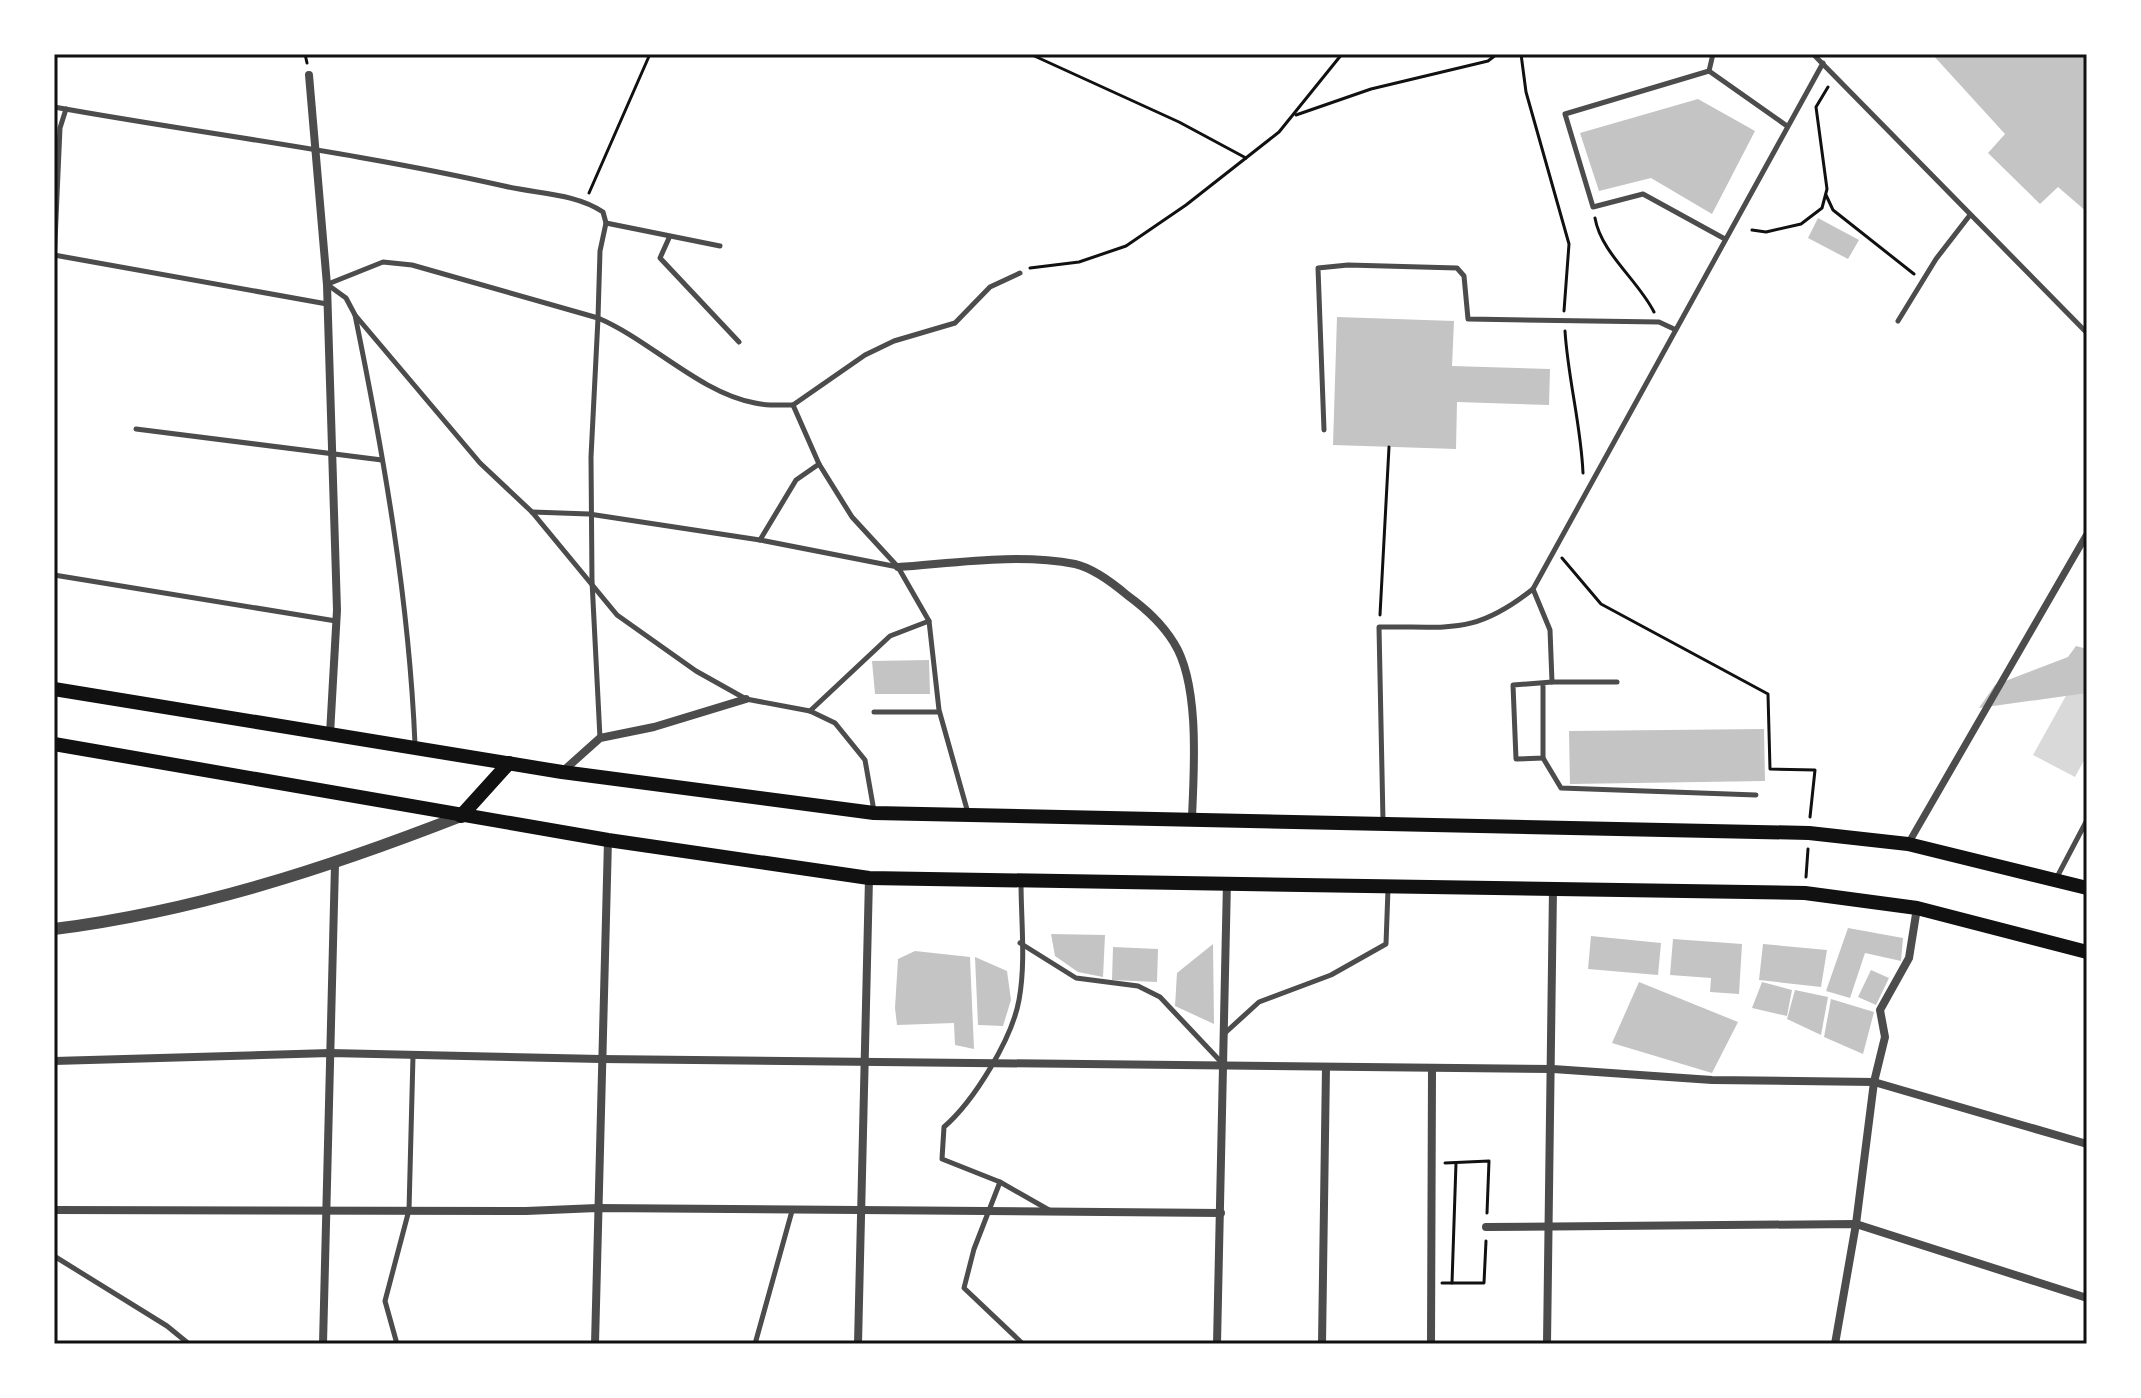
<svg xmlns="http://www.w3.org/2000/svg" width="2141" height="1398" viewBox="0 0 2141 1398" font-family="'Space Grotesk',sans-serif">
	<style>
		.water { fill: #d9d9d9 }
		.building { fill: #c4c4c4 }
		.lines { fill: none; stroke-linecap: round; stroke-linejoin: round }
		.path { stroke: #111; stroke-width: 3 }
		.service { stroke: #4c4c4c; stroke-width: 5 }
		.pedestrian { stroke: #4c4c4c; stroke-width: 7 }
		.minor { stroke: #4c4c4c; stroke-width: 8 }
		.tertiary { stroke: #4c4c4c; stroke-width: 12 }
		.secondary { stroke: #111; stroke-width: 14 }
		.neatline { fill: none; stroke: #111; stroke-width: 3 }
	</style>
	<rect width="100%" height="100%" fill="#fff"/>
	<path class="water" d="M2087,658V755L2075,777L2033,755Z"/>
	<g class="building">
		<path d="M1932,54H2087V212L2058,187L2040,204L1988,153L2005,134Z"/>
		<path d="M1698,99L1755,131L1712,214L1651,178L1599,191L1580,133Z"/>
		<path d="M1818,218L1859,240L1848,259L1808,238Z"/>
		<path d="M1337,317L1454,321L1452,366L1550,369L1549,405L1457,402L1456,449L1333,445Z"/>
		<path d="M2076,646L2087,649V693L1979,708L1995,685L2068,657Z"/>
		<path d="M929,660L930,694H875L872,661Z"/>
		<path d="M1764,729L1765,781L1570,784L1569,731Z"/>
		<path d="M1848,928L1903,938L1901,961L1865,953L1850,998L1826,991Z"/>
		<path d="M1051,934L1105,935L1103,977L1078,972L1055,956Z"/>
		<path d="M1591,936L1661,943L1658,975L1588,969Z"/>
		<path d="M1673,939L1742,944L1739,994L1710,992L1711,978L1670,975Z"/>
		<path d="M1213,944L1214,1024L1175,1006L1177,973Z"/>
		<path d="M1763,944L1827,950L1821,987L1759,980Z"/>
		<path d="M1113,947L1158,949L1157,982L1112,980Z"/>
		<path d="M915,951L970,957L974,1049L955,1045L954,1023L897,1025L895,1008L898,959Z"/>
		<path d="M975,957L1007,971L1011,1000L1003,1026L978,1025Z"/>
		<path d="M1871,970L1889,978L1876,1005L1858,997Z"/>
		<path d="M1639,982L1738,1022L1712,1073L1612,1043Z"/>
		<path d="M1762,982L1792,990L1787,1016L1752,1008Z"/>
		<path d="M1795,990L1828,997L1821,1035L1787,1019Z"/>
		<path d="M1831,999L1874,1012L1863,1054L1824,1037Z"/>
	</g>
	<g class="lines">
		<g class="path">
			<path d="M305,54L307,63"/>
			<path d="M1030,54L1179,122L1246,158"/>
			<path d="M1521,54L1526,92L1569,244L1564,311"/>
			<path d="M1296,115L1371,89L1488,61L1497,54"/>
			<path d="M589,193L650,54"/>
			<path d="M1826,195L1833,210L1914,274"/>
			<path d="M1595,218C1601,253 1638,280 1654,312"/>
			<path d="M1752,230L1766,232L1801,224L1822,208L1827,189L1816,107L1828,87"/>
			<path d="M1030,268L1079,262L1126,246L1186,205L1279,132L1342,54"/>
			<path d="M1565,331C1568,379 1581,425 1583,473"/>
			<path d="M1562,558L1601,604L1768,694L1770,769L1815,770L1810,817"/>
			<path d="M1380,615L1389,447"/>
			<path d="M1806,877L1808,849"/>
			<path d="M1445,1163L1489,1161L1487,1213"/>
			<path d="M1442,1283H1484L1486,1241"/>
			<path d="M1452,1283L1456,1163"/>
		</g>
		<g class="service">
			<path d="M1813,54L2087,333"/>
			<path d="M1709,71L1713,54"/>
			<path d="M54,107C204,134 355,152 504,186C537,194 575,193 603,212L606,223L600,251L598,318C650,340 700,393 755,403C767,406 781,405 793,405L819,464L852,517L898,567L929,621L939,710L968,813"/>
			<path d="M606,223L720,246"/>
			<path d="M669,238L660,258L739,342"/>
			<path d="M1725,239L1643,194L1593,207L1565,114L1709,71L1787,126"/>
			<path d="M54,255L327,304"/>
			<path d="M54,264L60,128L66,109"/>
			<path d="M328,284L383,262L412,265L598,318L591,457L592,581L600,738"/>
			<path d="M328,285L346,298L355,315L480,463L532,512L617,615L696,671L746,699L810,711L835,723L865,760L874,811"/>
			<path d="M355,315C384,457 409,600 415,744"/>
			<path d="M1898,321L1936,259L1970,215"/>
			<path d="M793,405L865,355L894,341L955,323L990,287L1020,273"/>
			<path d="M136,429L382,460"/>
			<path d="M1324,430L1318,268L1348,265L1457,268L1464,276L1468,319L1659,322L1674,329"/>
			<path d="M819,464L796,480L760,540L898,567"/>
			<path d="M532,512L589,514L760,540"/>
			<path d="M54,575L336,621"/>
			<path d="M1533,589L1550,630L1552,682L1513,685L1516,759L1543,758V683"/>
			<path d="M1552,682H1617"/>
			<path d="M810,711L890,636L929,621"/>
			<path d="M874,712H939"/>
			<path d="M1543,758L1561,788L1756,795"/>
			<path d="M1383,821L1379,627C1450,626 1474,636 1533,589L1823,63"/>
			<path d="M2056,879L2087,820"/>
			<path d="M1021,882C1021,920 1026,963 1019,1000C1012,1039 974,1101 944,1127L942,1159L1000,1182L1049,1210"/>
			<path d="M1020,943L1076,978L1138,986L1160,997L1223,1064"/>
			<path d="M1225,1033L1259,1002L1331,975L1386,944L1388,889"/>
			<path d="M1000,1182L974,1249L964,1288L1023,1344"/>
			<path d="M54,1256L167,1326L189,1344"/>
			<path d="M397,1344L385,1301L409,1210L413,1056"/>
			<path d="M755,1344L792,1211"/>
		</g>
		<path class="pedestrian" d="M1908,844L2087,534"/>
		<g class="minor">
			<path d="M309,75L327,285L337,610L330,734"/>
			<path d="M898,567C955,563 1018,553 1075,564C1092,568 1114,584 1127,595C1146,609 1162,623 1174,643C1200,684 1194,770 1192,817"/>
			<path d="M562,772L600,738L654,727L746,699"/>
			<path d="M54,1061L330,1053L601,1059L1553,1069L1712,1080L1874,1082L2087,1144"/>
			<path d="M54,1210L526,1211L597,1208L1221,1213"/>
			<path d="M1486,1227L1856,1224L2087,1298"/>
			<path d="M323,1344L335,864"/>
			<path d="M595,1344L608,840"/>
			<path d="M858,1344L869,878"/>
			<path d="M1217,1344L1227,881"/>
			<path d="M1322,1344L1326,1067"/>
			<path d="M1431,1344L1432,1068"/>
			<path d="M1547,1344L1553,888"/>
			<path d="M1835,1344L1856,1224L1874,1082L1885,1037L1880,1010L1909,958L1917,908"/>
		</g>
		<path class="tertiary" d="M54,929C196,911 328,868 461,816"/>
		<g class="secondary">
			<path d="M54,689L562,772L874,813L1809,833L1908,844L2087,888"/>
			<path d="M54,744L608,840L869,878L1805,893L1917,908L2087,952"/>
			<path d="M461,816L509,763"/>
		</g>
	</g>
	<rect width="2141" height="1398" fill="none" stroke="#ffffff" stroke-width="112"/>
	<rect x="56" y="56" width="2029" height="1286" class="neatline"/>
</svg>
